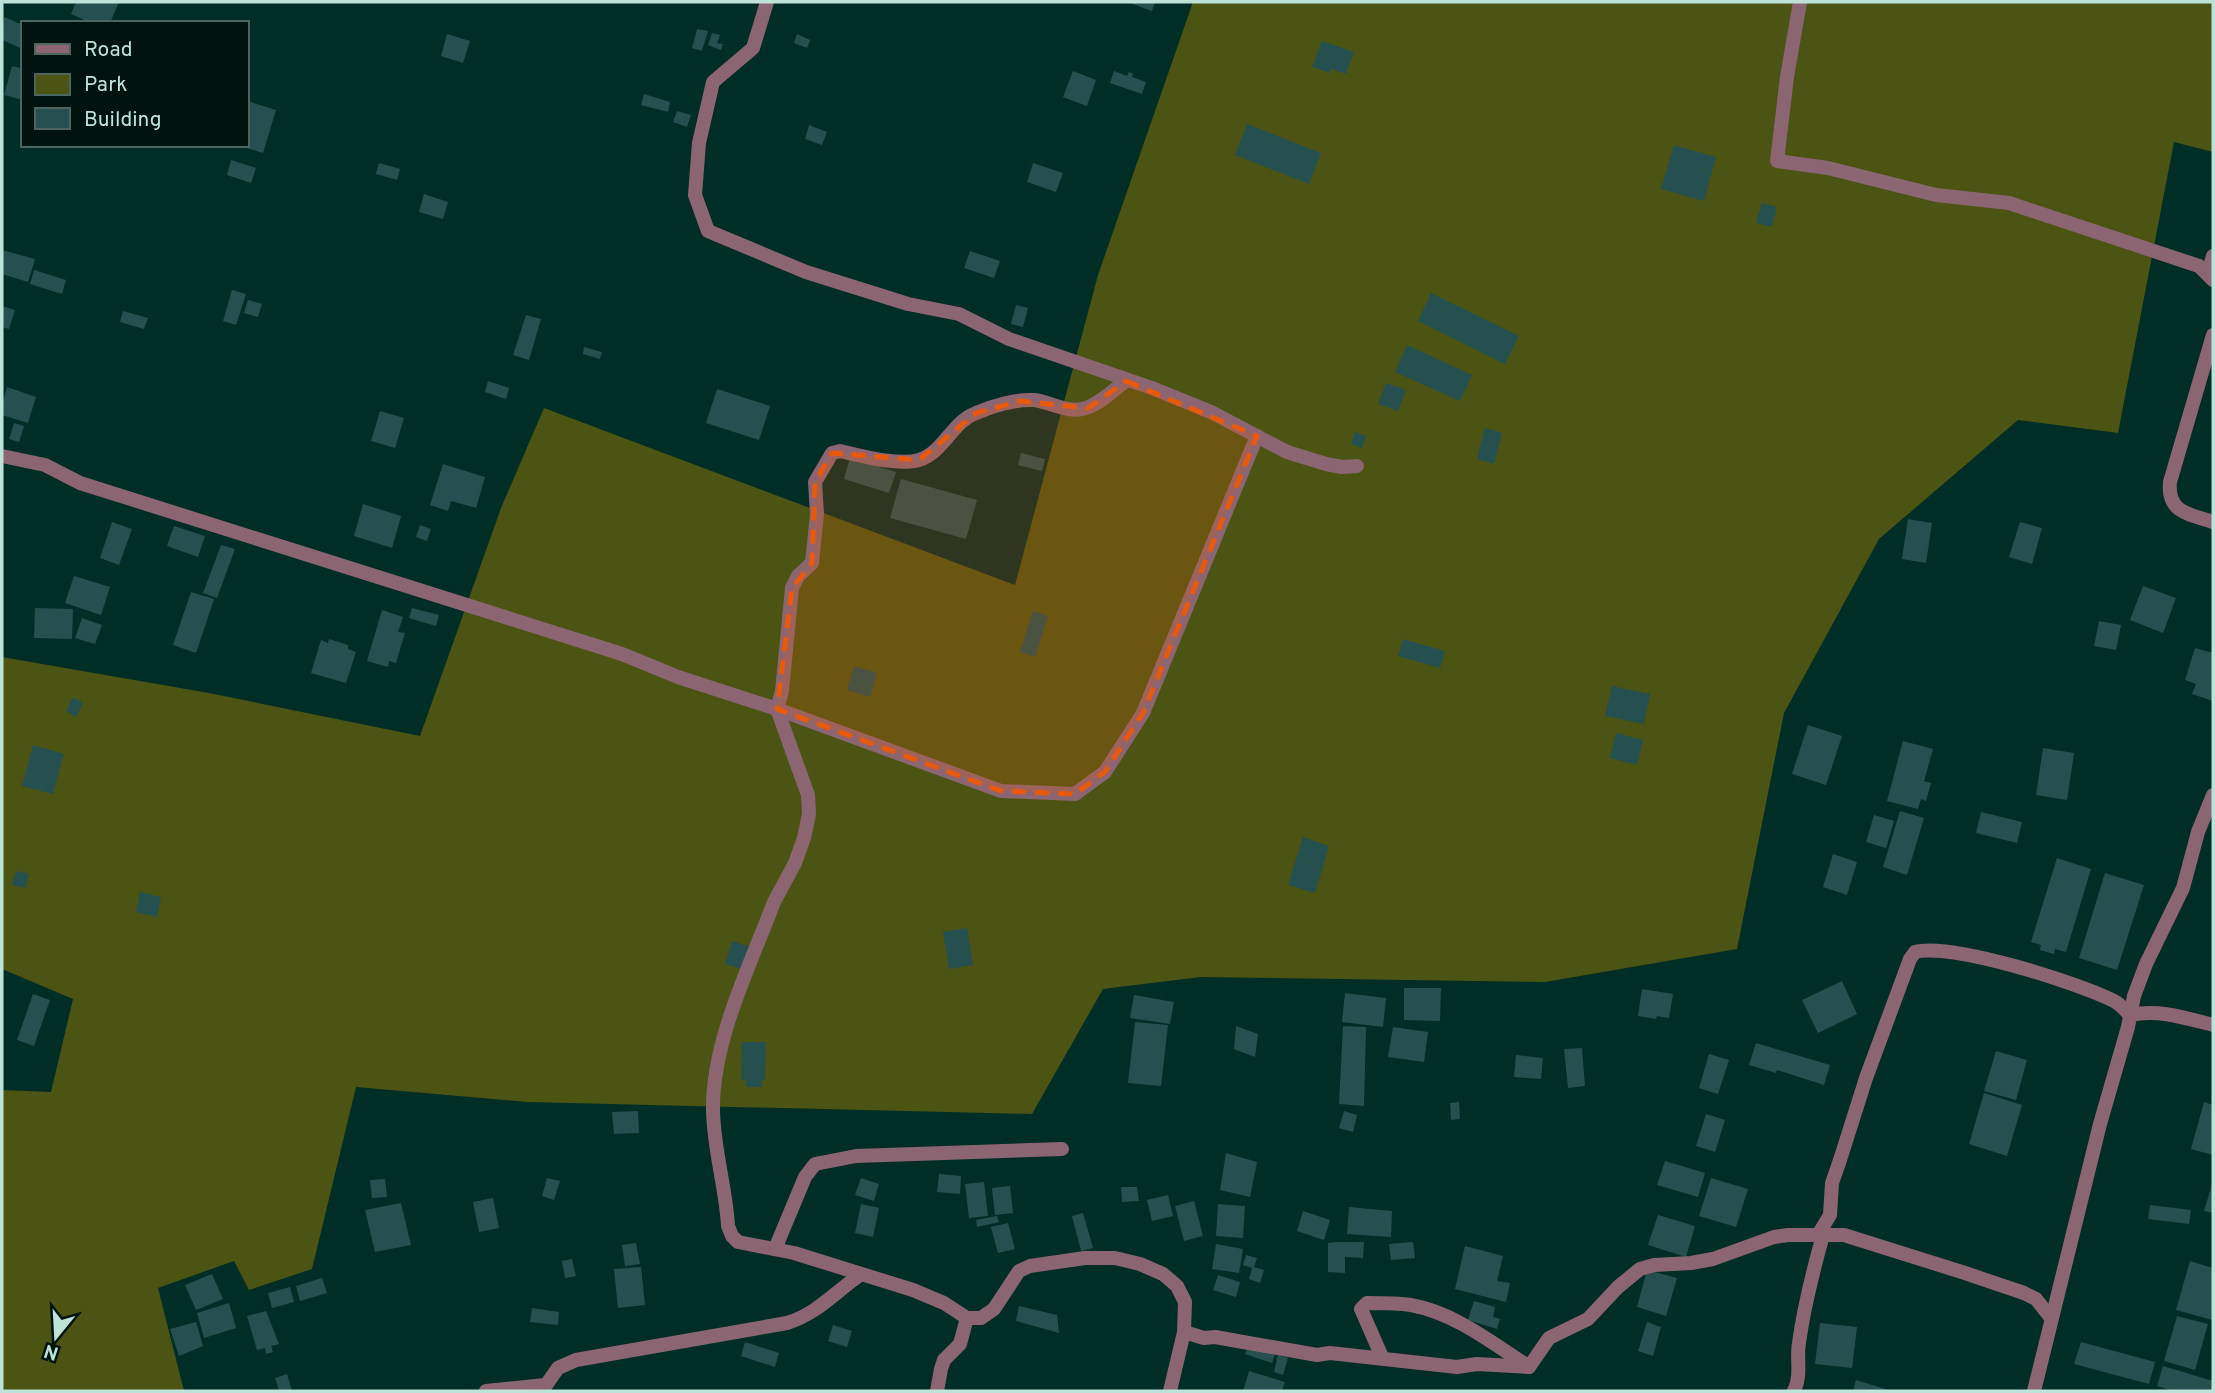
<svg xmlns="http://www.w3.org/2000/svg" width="2215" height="1393" viewBox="0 0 2215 1393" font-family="Overpass,sans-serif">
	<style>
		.green { fill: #4b5413 }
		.building { fill: #265050 }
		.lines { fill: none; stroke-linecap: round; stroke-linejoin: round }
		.street { stroke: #8c6572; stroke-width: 14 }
		.marked { fill: #e8590c; fill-opacity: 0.2; stroke: #e8590c; stroke-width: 5; stroke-dasharray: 14 9; stroke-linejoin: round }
	</style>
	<rect width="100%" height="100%" fill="#002d25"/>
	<path class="green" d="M1193,2H2213V152L2174,142L2118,433L2018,420L1879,539L1784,713L1737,949L1545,982L1201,977L1103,989L1032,1114L527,1102L356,1087L312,1269L249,1290L234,1261L158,1288L184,1391H2V1090L51,1092L73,999L2,969V657L209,693L420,736L501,508L544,408L1015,585L1098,275Z"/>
	<g class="building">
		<path d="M76,2H119L110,23H91L71,14Z"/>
		<path d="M1127,2H1155L1152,11Z"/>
		<path d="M4,17L23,25V49L2,40Z"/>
		<path d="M697,29L708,31L702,51L692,48Z"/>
		<path d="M712,33L720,35L717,43L723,44L721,50L708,45Z"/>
		<path d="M447,34L470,41L463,63L441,56Z"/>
		<path d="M797,34L810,40L807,48L794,43Z"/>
		<path d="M1322,41L1354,52L1346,74L1331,69L1330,73L1312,67Z"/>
		<path d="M12,66L23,69V100L4,95Z"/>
		<path d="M1073,71L1096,80L1087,106L1063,97Z"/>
		<path d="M1114,71L1127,76L1129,72L1133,74L1132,77L1146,82L1142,94L1110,83Z"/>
		<path d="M644,94L670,102L668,112L641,105Z"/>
		<path d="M247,101L276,110L263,153L241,146L247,145Z"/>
		<path d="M677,111L691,115L687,127L673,122Z"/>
		<path d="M1247,124L1321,153L1309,184L1235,155Z"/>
		<path d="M809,125L827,132L822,145L805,139Z"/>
		<path d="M1674,145L1716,157L1704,201L1661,189Z"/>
		<path d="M231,160L256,168L251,183L227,175Z"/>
		<path d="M379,163L400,169L397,180L376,174Z"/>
		<path d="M1033,163L1063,173L1056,192L1027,182Z"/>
		<path d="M424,194L448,202L443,219L419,212Z"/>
		<path d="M1762,203L1777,207L1772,227L1756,223Z"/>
		<path d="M2,250L35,259L28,282L2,274Z"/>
		<path d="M970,251L1000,261L994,278L964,268Z"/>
		<path d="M34,270L66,280L62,294L30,284Z"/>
		<path d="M232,290L246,294L236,325L223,321Z"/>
		<path d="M1431,293L1519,336L1505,364L1418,321Z"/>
		<path d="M248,300L262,304L258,317L244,313Z"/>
		<path d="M1016,305L1028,308L1023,327L1011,324Z"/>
		<path d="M2,306L15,310L9,329L2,327Z"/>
		<path d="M123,311L148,318L144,329L120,322Z"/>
		<path d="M526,315L541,319L529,360L513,355Z"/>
		<path d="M1407,345L1472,375L1460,401L1395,372Z"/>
		<path d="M584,347L602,352L600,359L583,354Z"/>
		<path d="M488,381L509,388L506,399L485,392Z"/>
		<path d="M1386,383L1406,390L1398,411L1378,404Z"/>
		<path d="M7,387L36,397L28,423L2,415V404Z"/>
		<path d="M717,389L770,406L759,440L706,423Z"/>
		<path d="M380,411L404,418L395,448L371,441Z"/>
		<path d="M14,423L24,426L19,442L9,439Z"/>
		<path d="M1485,428L1502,433L1494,464L1477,459Z"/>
		<path d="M1355,432L1366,436L1362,448L1351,444Z"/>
		<path d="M1021,453L1045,459L1042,471L1018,465Z"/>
		<path d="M850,458L896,472L889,493L844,479Z"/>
		<path d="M443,464L485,477L476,508L451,501L448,511L430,505Z"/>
		<path d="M901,479L977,500L966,539L890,518Z"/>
		<path d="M363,504L401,516L392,548L354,536Z"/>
		<path d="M1908,519L1932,523L1926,563L1902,559Z"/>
		<path d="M112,522L132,529L119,565L100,558Z"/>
		<path d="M2020,522L2042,528L2032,564L2009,557Z"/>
		<path d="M420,525L431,529L427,541L416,537Z"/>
		<path d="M174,526L205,536L198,557L167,546Z"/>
		<path d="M221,545L235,549L217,598L203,593Z"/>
		<path d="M74,576L110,587L101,615L65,603Z"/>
		<path d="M2143,586L2176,598L2163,633L2130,620Z"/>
		<path d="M191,592L214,599L196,653L173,645Z"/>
		<path d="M35,608L73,609L72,639L34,638Z"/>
		<path d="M412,608L439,615L436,626L409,618Z"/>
		<path d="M382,610L403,617L398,632L405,633L396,663L389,661L388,667L367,661Z"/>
		<path d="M1033,611L1048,616L1035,657L1020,652Z"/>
		<path d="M82,618L102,625L95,644L75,638Z"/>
		<path d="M2099,621L2121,625L2116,650L2094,646Z"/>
		<path d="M329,639L348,645V649L356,652L346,683L311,673L321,640L328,643Z"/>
		<path d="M1403,639L1445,651L1440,668L1398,656Z"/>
		<path d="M2195,648L2213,653V701L2192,694L2196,684L2185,680Z"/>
		<path d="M854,666L877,673L870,697L847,690Z"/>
		<path d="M1612,686L1650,694L1644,724L1605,716Z"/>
		<path d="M73,697L83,703L76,717L66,711Z"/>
		<path d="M1808,725L1842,736L1826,785L1792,774Z"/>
		<path d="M1616,733L1643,740L1637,765L1610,758Z"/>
		<path d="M1903,741L1933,749L1924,781L1931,783L1926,801L1921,799L1918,809L1887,801Z"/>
		<path d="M33,745L64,754L53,794L22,786Z"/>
		<path d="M2043,748L2074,753L2067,800L2036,795Z"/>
		<path d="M1900,811L1924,818L1907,875L1883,867Z"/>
		<path d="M1981,812L2022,822L2017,843L1976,833Z"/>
		<path d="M1874,815L1894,821L1886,848L1866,842Z"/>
		<path d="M1303,837L1329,846L1315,893L1288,885Z"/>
		<path d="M1833,854L1857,862L1847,895L1823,887Z"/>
		<path d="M2057,858L2091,869L2066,952L2055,949L2054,954L2040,950L2041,945L2031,942Z"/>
		<path d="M16,871L29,874L25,888L12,885Z"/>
		<path d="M2105,873L2144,885L2117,970L2079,958Z"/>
		<path d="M140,892L161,897L157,917L136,912Z"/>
		<path d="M967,928L973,965L949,969L943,932Z"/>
		<path d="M732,941L754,948L747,971L725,964Z"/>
		<path d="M1842,981L1857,1014L1818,1033L1802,1000Z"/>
		<path d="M1404,988H1441L1440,1021L1404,1020Z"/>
		<path d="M1642,989L1673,994L1669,1018L1657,1016L1656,1019L1638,1016Z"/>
		<path d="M1345,993L1386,998L1383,1027L1342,1022Z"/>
		<path d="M33,994L50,1000L34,1046L17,1040Z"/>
		<path d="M1134,995L1174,1002L1170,1024L1130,1018Z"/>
		<path d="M1135,1022L1168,1025L1161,1086L1128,1083Z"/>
		<path d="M1236,1026L1258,1034L1255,1057L1234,1049Z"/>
		<path d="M1343,1026L1366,1027L1364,1106L1339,1104Z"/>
		<path d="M1393,1027L1428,1032L1424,1062L1388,1057Z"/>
		<path d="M742,1042H766L765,1080H762V1087H746V1080H741Z"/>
		<path d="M1756,1043L1830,1065L1824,1085L1777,1070L1776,1073L1749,1065Z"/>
		<path d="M1582,1048L1585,1086L1568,1088L1564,1049Z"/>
		<path d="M1996,1051L2027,1060L2016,1100L1984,1091Z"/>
		<path d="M1709,1054L1729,1060L1718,1094L1699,1088Z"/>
		<path d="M1516,1055L1543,1058L1541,1079L1514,1077Z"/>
		<path d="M1984,1093L2022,1105L2007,1156L1969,1144Z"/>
		<path d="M1459,1102L1460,1119L1451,1120L1450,1103Z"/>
		<path d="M2204,1102L2213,1105V1155L2191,1149Z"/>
		<path d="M638,1111L639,1133L614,1134L612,1112Z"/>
		<path d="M1344,1111L1357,1115L1353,1132L1339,1128Z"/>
		<path d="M1706,1114L1725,1120L1715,1152L1696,1146Z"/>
		<path d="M1226,1153L1257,1162L1250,1197L1220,1190Z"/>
		<path d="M1665,1161L1705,1173L1698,1197L1657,1185Z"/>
		<path d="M939,1174L961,1176L960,1194L937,1192Z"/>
		<path d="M547,1178L560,1181L554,1200L542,1196Z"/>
		<path d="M861,1178L879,1184L874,1201L855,1195Z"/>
		<path d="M1711,1178L1748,1189L1736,1227L1699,1216Z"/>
		<path d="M385,1179L387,1197L372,1198L370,1180Z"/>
		<path d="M2213,1181V1213L2204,1211Z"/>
		<path d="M984,1182L988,1216L969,1218L965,1184Z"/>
		<path d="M1010,1186L1013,1213L995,1215L992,1188Z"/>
		<path d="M1121,1187H1137L1139,1201L1122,1202Z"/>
		<path d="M1168,1195L1173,1216L1152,1221L1147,1200Z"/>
		<path d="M493,1198L499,1228L479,1232L473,1202Z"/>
		<path d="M1194,1201L1203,1236L1184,1241L1175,1206Z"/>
		<path d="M401,1203L411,1245L375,1252L365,1210Z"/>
		<path d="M861,1204L879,1208L873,1237L855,1233Z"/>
		<path d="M1218,1204L1245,1206L1243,1238L1216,1236Z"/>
		<path d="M2150,1205L2191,1210L2189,1224L2148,1219Z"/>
		<path d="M1349,1207L1392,1211L1391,1237L1347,1234Z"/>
		<path d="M1303,1211L1330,1220L1324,1240L1297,1231Z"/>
		<path d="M1083,1213L1093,1248L1081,1251L1072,1216Z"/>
		<path d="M1658,1215L1695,1226L1686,1257L1648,1245Z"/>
		<path d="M997,1216L999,1222L977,1227L976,1220Z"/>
		<path d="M1008,1223L1015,1249L998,1253L991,1227Z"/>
		<path d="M1336,1242H1364L1363,1258L1345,1257V1273L1328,1272V1243Z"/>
		<path d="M1413,1242L1415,1258L1391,1260L1389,1244Z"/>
		<path d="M636,1243L640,1264L625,1266L622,1245Z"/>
		<path d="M1216,1244L1243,1249L1239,1273L1212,1269Z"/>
		<path d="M1465,1246L1503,1256L1497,1281L1510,1283L1506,1302L1455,1289Z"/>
		<path d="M1246,1255L1257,1258L1254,1267L1264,1270L1260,1283L1249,1279L1252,1268L1243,1265Z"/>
		<path d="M572,1259L576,1276L565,1278L562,1261Z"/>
		<path d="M2190,1261L2213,1268L2212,1320L2176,1310Z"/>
		<path d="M641,1267L645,1305L618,1308L614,1269Z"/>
		<path d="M1647,1270L1677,1278L1666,1316L1637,1307Z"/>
		<path d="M212,1274L223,1299L196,1310L185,1285Z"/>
		<path d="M1218,1275L1240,1282L1236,1297L1213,1290Z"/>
		<path d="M322,1278L327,1293L300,1301L296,1286Z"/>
		<path d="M290,1287L294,1302L272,1308L268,1293Z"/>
		<path d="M1474,1301L1495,1307L1493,1317L1500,1319L1497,1329L1468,1320Z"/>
		<path d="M229,1303L236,1328L204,1338L197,1313Z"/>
		<path d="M1019,1306L1057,1315L1059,1333L1016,1321Z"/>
		<path d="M532,1308L559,1312L558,1325L530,1322Z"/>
		<path d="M266,1311L279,1344L271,1346L273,1352L266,1354L265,1348L257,1350L247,1316Z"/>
		<path d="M2177,1316L2208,1324L2195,1370L2164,1361Z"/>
		<path d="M196,1322L203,1346L179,1356L170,1329Z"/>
		<path d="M1647,1322L1661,1327L1653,1356L1638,1351Z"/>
		<path d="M1820,1323L1857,1327L1852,1368L1815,1364Z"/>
		<path d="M833,1325L852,1331L847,1347L828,1341Z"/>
		<path d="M745,1342L779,1353L775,1367L741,1356Z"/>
		<path d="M2081,1342L2155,1362L2149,1384L2074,1364Z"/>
		<path d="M1249,1344L1275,1353L1272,1363L1245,1354Z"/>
		<path d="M1278,1355L1288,1358L1283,1375L1274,1372Z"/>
		<path d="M2163,1366L2213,1381V1391H2173L2157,1386Z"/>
		<path d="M1249,1371L1285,1382L1282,1391H1243Z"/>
		<path d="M287,1374L292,1391H279L275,1378Z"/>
		<path d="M1856,1380L1892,1391H1853Z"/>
	</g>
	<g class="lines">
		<g class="street">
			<path d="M767,2L753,48L713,82L699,143L695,195L708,231L806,272L908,304L959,314L1009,339L1152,388L1211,412L1287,452L1326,464L1342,467L1357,466"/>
			<path d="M1800,2L1787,77L1777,161L1828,168L1936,195L2009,203L2199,266L2213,280"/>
			<path d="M2208,273L2213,256"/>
			<path d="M2213,335L2170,482C2167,513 2189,514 2213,522"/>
			<path d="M1126,381C1114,389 1100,404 1086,408C1068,414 1051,402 1034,400C1016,399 992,406 976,413C952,422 944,452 919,460C898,466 862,456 840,451L832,453L815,482L817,514L812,563L798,576L792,588L782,691L777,709L808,795L809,814L804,838L795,863L774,902C750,966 713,1039 713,1108C713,1148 726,1187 728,1226L732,1236L738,1242L794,1253L913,1290L944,1303L967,1318H981L994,1309L1019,1271L1030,1266L1085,1258H1115L1140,1264L1163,1274L1177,1286L1185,1302L1184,1332L1170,1391"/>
			<path d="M2,456L45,465L80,483L622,654L678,677L777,709L1001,791L1075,794L1105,772L1143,713L1257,436"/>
			<path d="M1818,1235L1830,1215L1832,1183L1840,1160L1866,1078L1910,959L1915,952C1950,942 2079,983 2114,1001C2120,1004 2125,1010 2130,1015C2160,1009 2185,1018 2213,1025"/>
			<path d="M775,1249L805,1177L815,1164L856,1156L1062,1149"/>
			<path d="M1184,1332L1204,1338L1215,1337L1317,1355L1330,1353L1457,1367L1477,1364L1529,1367"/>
			<path d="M1382,1357L1361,1309L1367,1303C1381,1303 1397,1303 1411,1305C1455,1313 1492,1343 1528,1366"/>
			<path d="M1529,1367L1549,1338L1588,1319L1618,1287L1640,1269L1654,1265L1691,1263L1713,1259L1774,1237L1788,1235H1844L1965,1273L2024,1293L2036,1299L2051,1318"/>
			<path d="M486,1391L545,1385"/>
			<path d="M542,1391L558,1368L576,1360L787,1323C817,1314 835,1292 860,1275"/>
			<path d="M937,1391L941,1369L944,1360L960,1344L967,1318"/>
			<path d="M1794,1391C1802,1375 1796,1359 1799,1343C1804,1306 1813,1271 1823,1235"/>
			<path d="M2034,1391L2100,1124L2128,1027L2134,996L2146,964L2183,888L2198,832L2213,795"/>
		</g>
	</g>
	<path class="marked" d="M1126,381L1257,436L1143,713L1105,772L1075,794L1001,791L777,709L792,588L812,563L815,482L832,453L919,460L976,413L1020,401L1088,408Z"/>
	<rect width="2215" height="1393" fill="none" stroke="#bde3d9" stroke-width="7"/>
	<rect x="21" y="21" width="228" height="126" fill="#00130e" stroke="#4c665f" stroke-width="2"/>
	<rect x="35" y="44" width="35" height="10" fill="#8c6572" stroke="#4c665f" stroke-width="2"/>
	<text x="84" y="56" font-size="21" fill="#bde3d9">Road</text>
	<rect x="35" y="74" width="35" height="21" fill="#4b5413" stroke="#4c665f" stroke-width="2"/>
	<text x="84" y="91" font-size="21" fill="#bde3d9">Park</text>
	<rect x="35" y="108" width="35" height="21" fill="#265050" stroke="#4c665f" stroke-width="2"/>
	<text x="84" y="126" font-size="21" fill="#bde3d9">Building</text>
	<g transform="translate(56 1337) rotate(198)" stroke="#00130e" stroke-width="5" paint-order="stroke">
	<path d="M0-5L12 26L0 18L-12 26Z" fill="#bde3d9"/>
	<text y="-10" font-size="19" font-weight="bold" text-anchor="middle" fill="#bde3d9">N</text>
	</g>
</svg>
